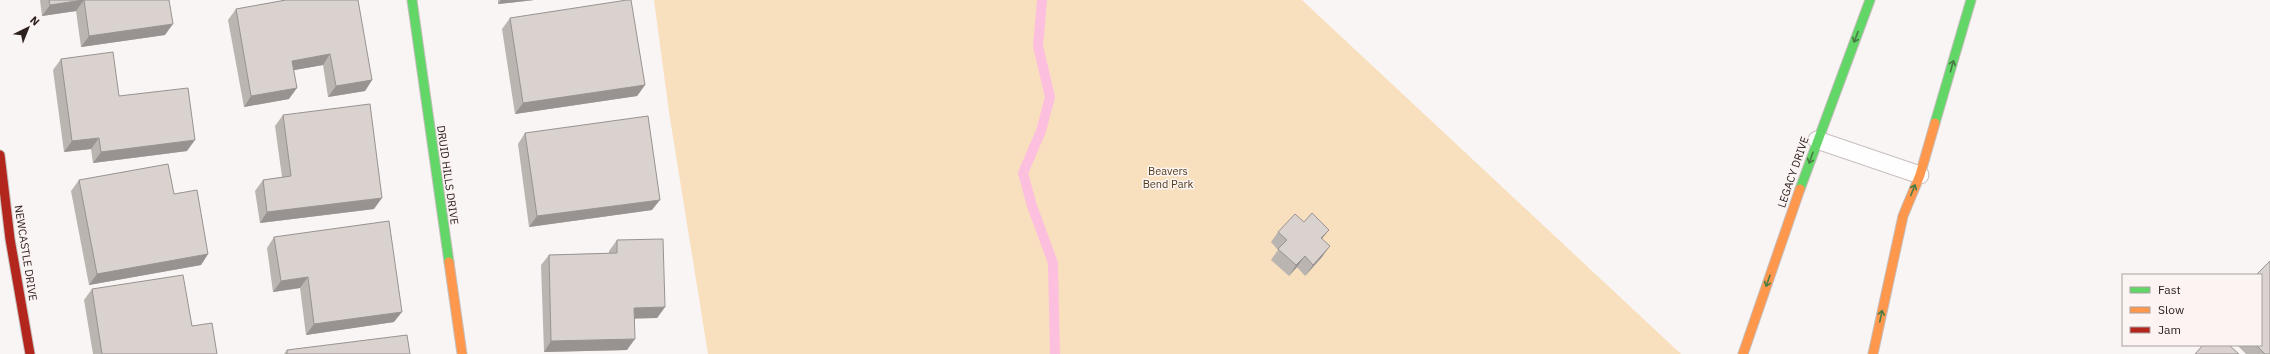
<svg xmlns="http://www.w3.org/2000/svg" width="2270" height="354" viewBox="0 0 2270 354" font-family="'IBM Plex Sans',sans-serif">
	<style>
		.green { fill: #f8e0be }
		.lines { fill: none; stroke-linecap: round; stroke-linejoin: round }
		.stream { stroke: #fdbfde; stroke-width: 10 }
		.lane-casing { stroke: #c6bfbd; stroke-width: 19 }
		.fast-casing { stroke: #c6bfbd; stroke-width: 11 }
		.slow-casing { stroke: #c6bfbd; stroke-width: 11 }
		.jam-casing { stroke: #c6bfbd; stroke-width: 11 }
		.lane { stroke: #fefefe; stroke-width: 17 }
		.fast { stroke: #63d668; stroke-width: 9 }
		.slow { stroke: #ff974d; stroke-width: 9 }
		.jam { stroke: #b3261e; stroke-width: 9 }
		.wall { fill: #bbb5b2 }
		.shaded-wall { fill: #989391 }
		.building { fill: #d9d2cf; stroke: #989391 }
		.oneway { stroke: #487c44 }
		.labels { text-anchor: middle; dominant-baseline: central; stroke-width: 3; stroke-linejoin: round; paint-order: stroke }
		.park-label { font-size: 11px; fill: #513c19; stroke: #fbf4f3 }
		.street-label { font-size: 11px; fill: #2d211f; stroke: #fbf4f3 }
	</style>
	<rect width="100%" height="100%" fill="#f9f5f5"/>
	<path class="green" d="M654,0H1302L1681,354H708L669,112Z"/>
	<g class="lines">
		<path class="stream" d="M1042,0L1038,46L1050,97L1041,131L1023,173L1032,206L1053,263L1055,354"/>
		<defs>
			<path id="lane" d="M1817,140L1920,175"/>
			<g id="fast">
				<path d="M412,0L449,262"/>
				<path d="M1935,123L1971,0"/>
				<path d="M1800,189L1870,0"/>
			</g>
			<g id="slow">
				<path d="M449,262L462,354"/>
				<path d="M1743,354L1800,189"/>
				<path d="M1873,354L1903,216L1920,175L1935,123"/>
			</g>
			<path id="jam" d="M0,155L10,239L30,354"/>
		</defs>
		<use href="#lane" class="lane-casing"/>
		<use href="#fast" class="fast-casing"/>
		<use href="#slow" class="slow-casing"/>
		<use href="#jam" class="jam-casing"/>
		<use href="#lane" class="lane"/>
		<use href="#fast" class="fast"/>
		<use href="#slow" class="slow"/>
		<use href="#jam" class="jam"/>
	</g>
	<g class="wall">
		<path d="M40,0H169L165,35L81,47L76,11L42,16Z"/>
		<path d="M286,0L372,80L365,91L328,97L323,65L293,70L289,99L244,107L228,20L236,9Z"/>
		<path d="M498,0H534L498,4Z"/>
		<path d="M510,18L645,85L637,96L515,114L502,29Z"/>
		<path d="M61,59L119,96L187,151L93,163L91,149L64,152L53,70Z"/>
		<path d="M283,115L374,209L260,223L255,191L263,180L282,177L275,126Z"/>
		<path d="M525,133L652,210L529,227L518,144Z"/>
		<path d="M79,180L174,194L208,254L201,265L89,285L71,191Z"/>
		<path d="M1278,232L1322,239V257L1305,276L1297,267L1289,276L1271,260L1278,250L1271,242Z"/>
		<path d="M274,237L394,322L306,335L300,288L273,292L267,248Z"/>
		<path d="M617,240L665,307L657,318H634L627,350L544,352L541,265L549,255L609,253V251Z"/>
		<path d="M92,289L192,326L217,354H93L84,300Z"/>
		<path d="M2237,345H2261L2270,354H2246Z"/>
		<path d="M287,350L410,354H284Z"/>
	</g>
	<g class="shaded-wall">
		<path d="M84,0L76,11L42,16L50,5Z"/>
		<path d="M501,0H534L498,4Z"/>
		<path d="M173,24L165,35L81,47L89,36Z"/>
		<path d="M330,54L323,65L284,72L292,61Z"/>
		<path d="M372,80L365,91L328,97L336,86Z"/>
		<path d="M645,85L637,96L515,114L523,103Z"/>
		<path d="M297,88L289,99L244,107L251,96Z"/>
		<path d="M99,138L91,149L64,152L72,141Z"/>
		<path d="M195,140L187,151L93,163L101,152Z"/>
		<path d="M382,198L374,209L260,223L267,212Z"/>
		<path d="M660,200L652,210L529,227L537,216Z"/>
		<path d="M1329,230L1321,240V238Z"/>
		<path d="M1330,246L1322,257L1305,276L1313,265Z"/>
		<path d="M208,254L201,265L89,285L97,274Z"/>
		<path d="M1305,256L1297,267L1289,276L1296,265Z"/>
		<path d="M308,277L300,288L273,292L281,281Z"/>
		<path d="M665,307L657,318L626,319L634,308Z"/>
		<path d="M402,312L394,322L306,335L314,324Z"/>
		<path d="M635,339L627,350L544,352L551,341Z"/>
	</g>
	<g class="building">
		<path d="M49,0H83L50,5Z"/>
		<path d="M84,0H169L173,24L89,36Z"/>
		<path d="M286,0H358L372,80L336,86L330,54L292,61L297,88L251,96L236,9Z"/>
		<path d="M627,0H631L645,85L523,103L510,18Z"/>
		<path d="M113,52L119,96L188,88L195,140L101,152L99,138L72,141L61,59Z"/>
		<path d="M370,104L382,198L267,212L263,180L291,176L283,115Z"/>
		<path d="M648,116L660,200L537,216L525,133Z"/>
		<path d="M168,164L174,194L197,190L208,254L97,274L79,180Z"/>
		<path d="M1312,213L1329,230L1321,238L1330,246L1313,265L1305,256L1296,265L1278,249L1287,240L1278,232L1295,214L1304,222Z"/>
		<path d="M389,221L402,312L314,324L308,277L281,281L274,237Z"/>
		<path d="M663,239L665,307L634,308L635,339L551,341L549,255L617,253V240Z"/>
		<path d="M2270,261V354H2265L2256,345H2261V275H2256Z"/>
		<path d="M183,275L192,326L212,323L217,354H102L92,289Z"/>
		<path d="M407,335L410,354H287V350Z"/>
		<path d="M2203,345H2229L2239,354H2195Z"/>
	</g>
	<defs><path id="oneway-shaft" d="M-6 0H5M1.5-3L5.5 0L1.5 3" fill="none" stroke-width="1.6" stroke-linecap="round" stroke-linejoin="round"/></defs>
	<g class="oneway">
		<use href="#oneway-shaft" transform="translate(1856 37) rotate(111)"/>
		<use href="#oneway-shaft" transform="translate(1952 66) rotate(-74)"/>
		<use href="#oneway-shaft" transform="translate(1811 158) rotate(109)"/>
		<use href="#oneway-shaft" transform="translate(1913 190) rotate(-68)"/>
		<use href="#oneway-shaft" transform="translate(1768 281) rotate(109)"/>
		<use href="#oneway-shaft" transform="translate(1881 316) rotate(-78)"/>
	</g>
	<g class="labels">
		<g class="park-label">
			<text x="1168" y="171">Beavers<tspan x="1168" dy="13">Bend Park</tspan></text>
		</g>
		<g class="street-label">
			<text transform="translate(1793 172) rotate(-71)">LEGACY DRIVE</text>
			<text transform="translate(448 175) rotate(82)">DRUID HILLS DRIVE</text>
			<text transform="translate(26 253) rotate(81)">NEWCASTLE DRIVE</text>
		</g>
	</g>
	<rect x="2122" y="274" width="140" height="72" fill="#fbf4f3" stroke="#a9a09e"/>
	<rect x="2130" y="287" width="20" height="6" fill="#63d668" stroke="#a9a09e"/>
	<text x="2158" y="294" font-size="12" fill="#2d211f">Fast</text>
	<rect x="2130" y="307" width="20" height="6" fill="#ff974d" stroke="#a9a09e"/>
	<text x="2158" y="314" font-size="12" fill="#2d211f">Slow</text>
	<rect x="2130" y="327" width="20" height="6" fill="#b3261e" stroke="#a9a09e"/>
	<text x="2158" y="334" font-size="12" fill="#2d211f">Jam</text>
	<g transform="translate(28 28) rotate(43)" stroke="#fbf4f3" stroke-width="3" paint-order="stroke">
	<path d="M0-3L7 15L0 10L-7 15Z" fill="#2d211f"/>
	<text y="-6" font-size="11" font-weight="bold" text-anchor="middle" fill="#2d211f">N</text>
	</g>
</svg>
